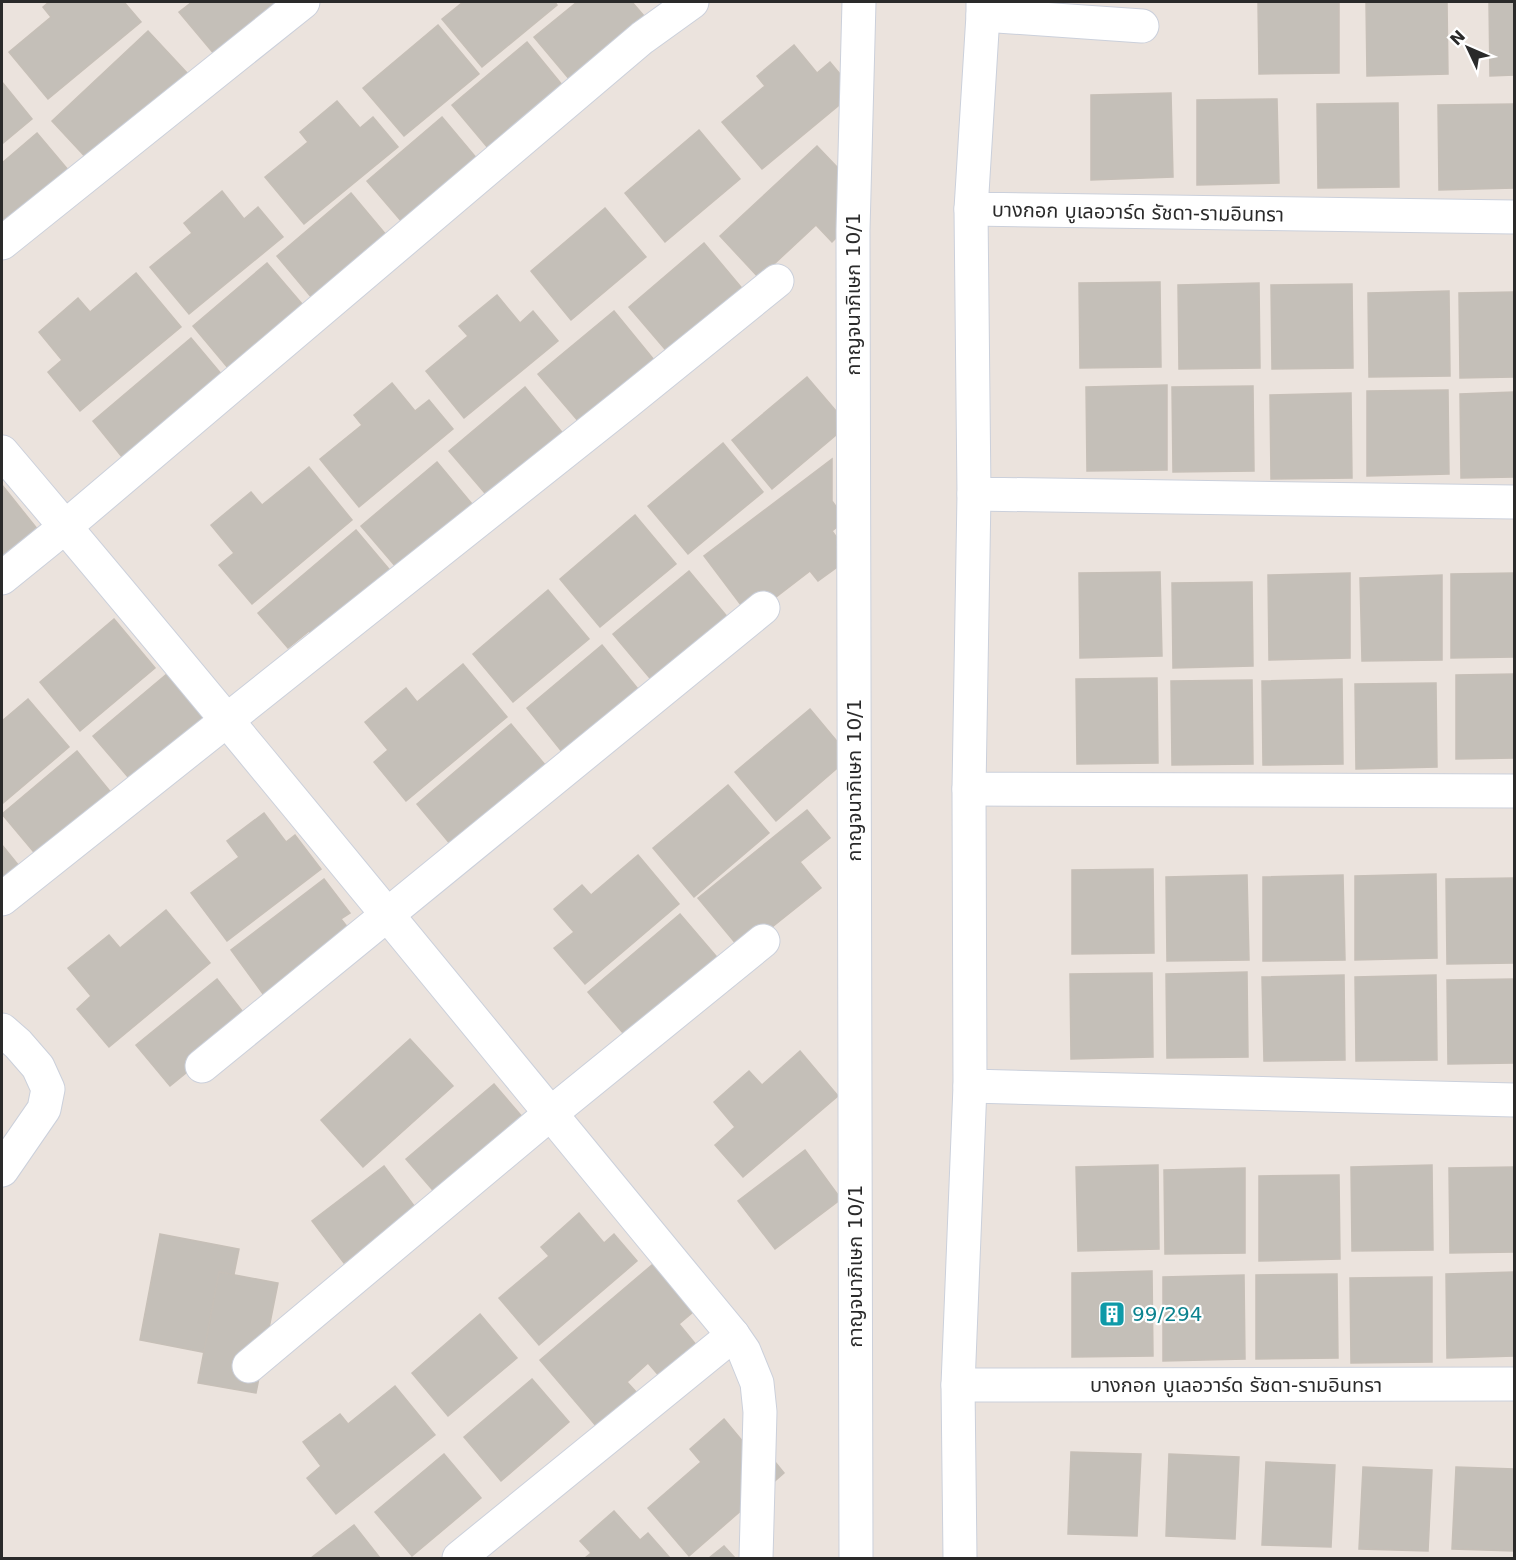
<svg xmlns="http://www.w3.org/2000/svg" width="1516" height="1560" viewBox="0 0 1516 1560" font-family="'DejaVu Sans','Noto Sans Thai',sans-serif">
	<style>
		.building { fill: #c4bfb8; stroke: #c6bfb7; stroke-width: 1.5 }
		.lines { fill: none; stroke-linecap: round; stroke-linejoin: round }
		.street-casing { stroke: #cbd0db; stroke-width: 35 }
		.street { stroke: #fff; stroke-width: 33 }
		.labels { text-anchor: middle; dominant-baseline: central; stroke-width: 4.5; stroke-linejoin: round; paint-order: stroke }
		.street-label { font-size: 20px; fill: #2a2a2a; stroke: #fff }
		.culture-label { font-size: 20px; fill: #0d838f; stroke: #fff; text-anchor: start }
	</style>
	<rect width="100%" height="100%" fill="#ebe3dd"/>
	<g class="building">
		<path d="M49,2H102L103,3L105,2H124L141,22L48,99L9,52L51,17L43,7Z"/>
		<path d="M192,2H291L220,61L179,12Z"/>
		<path d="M463,2H555L557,5L482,67L442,19Z"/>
		<path d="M577,2H632L650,23L575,86L534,37Z"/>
		<path d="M1258,2H1339V73L1259,74Z"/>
		<path d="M1366,2H1447L1448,74L1367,76Z"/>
		<path d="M1489,2H1514V75L1490,76Z"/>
		<path d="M438,25L479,74L404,136L363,88Z"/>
		<path d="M148,31L188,74L91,163L52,121Z"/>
		<path d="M527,42L567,91L493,154L452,105Z"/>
		<path d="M794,45L817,73L830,62L855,92L762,169L722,122L765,86L757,76Z"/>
		<path d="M2,82L32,119L2,144Z"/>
		<path d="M1171,93L1173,177L1091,180V95Z"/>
		<path d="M1277,99L1279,183L1197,185V100Z"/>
		<path d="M337,101L360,128L373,117L398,147L304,224L265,177L308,142L300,132Z"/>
		<path d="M1398,103L1399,187L1318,188L1317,104Z"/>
		<path d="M1514,104V188L1439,190L1438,105Z"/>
		<path d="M442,117L483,166L408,229L367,181Z"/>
		<path d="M699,130L740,179L665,242L625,193Z"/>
		<path d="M37,133L74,177L2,239V163Z"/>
		<path d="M817,146L858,189L854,220L832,242L816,225L759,278L720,236Z"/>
		<path d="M222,191L244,219L258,207L283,237L189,314L150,267L192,233L184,223Z"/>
		<path d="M351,193L392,242L317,304L277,256Z"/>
		<path d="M605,208L646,257L571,320L531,271Z"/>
		<path d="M704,243L745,292L670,355L629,307Z"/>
		<path d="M267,263L308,311L233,374L193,326Z"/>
		<path d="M136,273L181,327L80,411L48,372L62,360L39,332L78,298L90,312Z"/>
		<path d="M1160,282L1161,367L1080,368L1079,283Z"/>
		<path d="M1259,283L1260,368L1179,369L1178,285Z"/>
		<path d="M1352,284L1353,368L1272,369L1271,285Z"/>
		<path d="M1449,291L1450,376L1369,377L1368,293Z"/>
		<path d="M1514,292V377L1460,378L1459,293Z"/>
		<path d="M497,295L520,323L533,311L558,341L464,418L426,371L468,336L459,326Z"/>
		<path d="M614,311L654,360L579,422L538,374Z"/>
		<path d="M191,338L228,382L143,440L122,457L93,421Z"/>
		<path d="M807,377L848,425L772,489L732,440Z"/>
		<path d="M392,383L415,411L429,400L453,429L359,507L320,459L362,425L354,415Z"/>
		<path d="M1167,385V470L1087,471L1086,387Z"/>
		<path d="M1253,386L1254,471L1173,472L1172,387Z"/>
		<path d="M525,387L565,436L490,499L449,451Z"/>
		<path d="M1448,390L1449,474L1367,476V391Z"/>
		<path d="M1514,392V477L1461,478L1460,394Z"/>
		<path d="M1351,393L1352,478L1271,479L1270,395Z"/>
		<path d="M723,443L763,492L688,554L648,506Z"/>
		<path d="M832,459V501L846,520L832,531L851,557L818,581L810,571L750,617L704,556Z"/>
		<path d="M437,462L477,510L402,574L361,526Z"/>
		<path d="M309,467L352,520L252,604L219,565L234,553L211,525L251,492L262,505Z"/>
		<path d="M2,485L38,530L2,561Z"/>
		<path d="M635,515L676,564L600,627L560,579Z"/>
		<path d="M356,530L393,574L315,640L309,631L288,648L258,613Z"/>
		<path d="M689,571L729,619L654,683L613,634Z"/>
		<path d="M1160,572L1162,656L1080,658L1079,573Z"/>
		<path d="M1350,573V658L1269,660L1268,575Z"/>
		<path d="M1514,573V657L1451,658V574Z"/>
		<path d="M1442,575V660L1362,661L1360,578Z"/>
		<path d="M1252,582L1253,666L1173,668L1172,583Z"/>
		<path d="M548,590L589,639L513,702L473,654Z"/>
		<path d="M114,619L155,668L80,731L40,682Z"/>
		<path d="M602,645L642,694L567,758L527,708Z"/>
		<path d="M463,664L507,717L406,801L374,762L388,750L365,722L406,688L417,702Z"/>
		<path d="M168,673L209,721L134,784L93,736Z"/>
		<path d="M1514,674V758L1456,759V675Z"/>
		<path d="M1157,678L1158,763L1077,764L1076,679Z"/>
		<path d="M1342,679L1343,764L1263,765L1262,681Z"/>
		<path d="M1252,680L1253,764L1172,765L1171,681Z"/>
		<path d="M1436,683L1437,767L1356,769L1355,684Z"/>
		<path d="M28,699L69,747L2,804V721Z"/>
		<path d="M810,709L850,757L776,821L735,772Z"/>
		<path d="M511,724L546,766L451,845L417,804Z"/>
		<path d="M77,751L117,800L43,863L2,814Z"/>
		<path d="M728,785L769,833L694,897L653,848Z"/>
		<path d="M807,810L830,838L800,862L821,888L742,951L698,898Z"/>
		<path d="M264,813L286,842L295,835L321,869L227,941L191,893L239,857L227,841Z"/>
		<path d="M2,845L23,871L2,889Z"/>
		<path d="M638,855L679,904L585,984L554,948L574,932L554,909L582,885L591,895Z"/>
		<path d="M1153,869L1154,953L1072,954V870Z"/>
		<path d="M1436,874L1437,958L1355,960V876Z"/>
		<path d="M1247,875L1249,960L1167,961L1166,877Z"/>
		<path d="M1343,875L1345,960L1263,961V877Z"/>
		<path d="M1514,878V963L1447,964L1446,879Z"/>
		<path d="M324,879L350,913L341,919L364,948L266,998L231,950Z"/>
		<path d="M166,910L210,963L109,1047L77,1009L91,996L68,968L109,935L120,948Z"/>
		<path d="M680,914L721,962L629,1040L588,992Z"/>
		<path d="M1247,972L1248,1057L1167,1058L1166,974Z"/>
		<path d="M1152,973L1153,1057L1071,1059L1070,974Z"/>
		<path d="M1344,975L1345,1060L1264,1061L1262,977Z"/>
		<path d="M1436,975L1437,1060L1356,1061L1355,977Z"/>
		<path d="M217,979L250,1021L170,1086L136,1045Z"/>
		<path d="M1514,979V1063L1448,1064L1447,980Z"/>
		<path d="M410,1039L453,1086L363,1167L321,1120Z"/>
		<path d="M800,1051L838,1096L743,1177L715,1145L735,1127L714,1102L749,1071L762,1085Z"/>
		<path d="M494,1084L524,1119L437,1195L406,1159Z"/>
		<path d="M805,1150L841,1199L775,1249L738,1201Z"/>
		<path d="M1158,1165L1159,1249L1078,1251L1076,1167Z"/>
		<path d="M1432,1165L1433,1250L1352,1251L1351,1167Z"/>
		<path d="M384,1166L415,1207L344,1263L312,1221Z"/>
		<path d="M1514,1167V1252L1450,1253L1449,1168Z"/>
		<path d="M1245,1168V1253L1165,1254L1164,1170Z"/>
		<path d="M1339,1175L1340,1259L1259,1261V1176Z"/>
		<path d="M579,1213L604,1243L614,1234L637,1261L539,1345L499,1298L549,1256L541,1247Z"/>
		<path d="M160,1234L239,1249L218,1355L140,1340Z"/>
		<path d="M659,1259L699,1307L679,1324L697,1346L661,1378L648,1363L627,1382L637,1393L597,1427L540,1360Z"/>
		<path d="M1152,1271L1153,1356L1072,1357V1273Z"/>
		<path d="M219,1272L278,1283L256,1393L198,1383Z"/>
		<path d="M1514,1272V1356L1447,1358L1446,1274Z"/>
		<path d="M1337,1274L1338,1358L1256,1359V1275Z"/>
		<path d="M1244,1275L1245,1359L1163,1361V1277Z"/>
		<path d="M1432,1277V1362L1351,1363L1350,1278Z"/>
		<path d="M480,1314L517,1358L448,1416L412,1373Z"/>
		<path d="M532,1379L569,1422L501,1481L464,1437Z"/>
		<path d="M395,1386L435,1435L336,1514L307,1478L321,1466L303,1442L340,1414L348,1424Z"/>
		<path d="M724,1419L749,1449L758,1441L784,1473L689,1556L648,1508L701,1462L690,1449Z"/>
		<path d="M1071,1452L1141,1454L1137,1536L1068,1534Z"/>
		<path d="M444,1454L481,1498L412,1556L375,1512Z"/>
		<path d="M1169,1454L1239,1457L1235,1539L1166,1536Z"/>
		<path d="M1266,1462L1335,1465L1331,1547L1262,1545Z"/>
		<path d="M1363,1467L1432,1470L1428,1551L1359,1549Z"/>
		<path d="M1456,1467L1514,1469V1551L1452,1549Z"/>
		<path d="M614,1511L640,1540L648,1533L670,1558H585L591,1553L580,1541Z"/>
		<path d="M354,1525L380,1558H311Z"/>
		<path d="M724,1546L735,1558H709Z"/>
	</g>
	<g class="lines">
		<defs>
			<g id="street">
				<path d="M983,2V15L971,209L1514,217"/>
				<path d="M983,15L1142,26"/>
				<path d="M971,209L974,494L1514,502"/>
				<path d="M2,243L303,2"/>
				<path d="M2,452C249,743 489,1040 733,1335L744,1351L757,1383L760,1412L756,1558"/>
				<path d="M974,494L969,789L1514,791"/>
				<path d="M2,578L65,527L642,38L692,2"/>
				<path d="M969,789L970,1086L1514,1100"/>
				<path d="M2,899L626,403L777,281"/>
				<path d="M2,1030L18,1044L38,1067L48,1089L44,1109L2,1170"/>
				<path d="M202,1066L763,608"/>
				<path d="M970,1086L958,1385L1514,1384"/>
				<path d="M249,1366L550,1114L763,941"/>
				<path d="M958,1385L960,1558"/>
				<path d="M459,1558L733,1335"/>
				<path d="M856,1558L853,230L859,2"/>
			</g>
		</defs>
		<use href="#street" class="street-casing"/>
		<use href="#street" class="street"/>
	</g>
	<defs>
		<symbol id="building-square" viewBox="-11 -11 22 22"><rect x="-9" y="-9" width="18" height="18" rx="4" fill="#0f9aa8" stroke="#fff"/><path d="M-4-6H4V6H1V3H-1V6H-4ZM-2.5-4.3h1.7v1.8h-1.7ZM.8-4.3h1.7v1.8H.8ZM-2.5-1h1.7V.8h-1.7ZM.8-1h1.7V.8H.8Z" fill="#fff"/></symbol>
	</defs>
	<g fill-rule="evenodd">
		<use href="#building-square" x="1097" y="1299" width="30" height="30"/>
	</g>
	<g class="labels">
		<g class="street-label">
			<text transform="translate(1138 212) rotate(1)">บางกอก บูเลอวาร์ด รัชดา-รามอินทรา</text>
			<text transform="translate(853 294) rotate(-90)">กาญจนาภิเษก 10/1</text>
			<text transform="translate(854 780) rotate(-90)">กาญจนาภิเษก 10/1</text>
			<text transform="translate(855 1266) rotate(-90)">กาญจนาภิเษก 10/1</text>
			<text x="1236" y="1385">บางกอก บูเลอวาร์ด รัชดา-รามอินทรา</text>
		</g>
		<g class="culture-label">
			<text x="1132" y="1314">99/294</text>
		</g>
	</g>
	<rect width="1516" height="1560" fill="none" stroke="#2a2a2a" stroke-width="6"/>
	<g transform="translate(1468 48) rotate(314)" stroke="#ffffff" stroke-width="4.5" paint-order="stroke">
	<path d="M0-4.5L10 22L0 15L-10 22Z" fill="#2a2a2a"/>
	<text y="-9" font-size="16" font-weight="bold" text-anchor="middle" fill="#2a2a2a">N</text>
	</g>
</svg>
